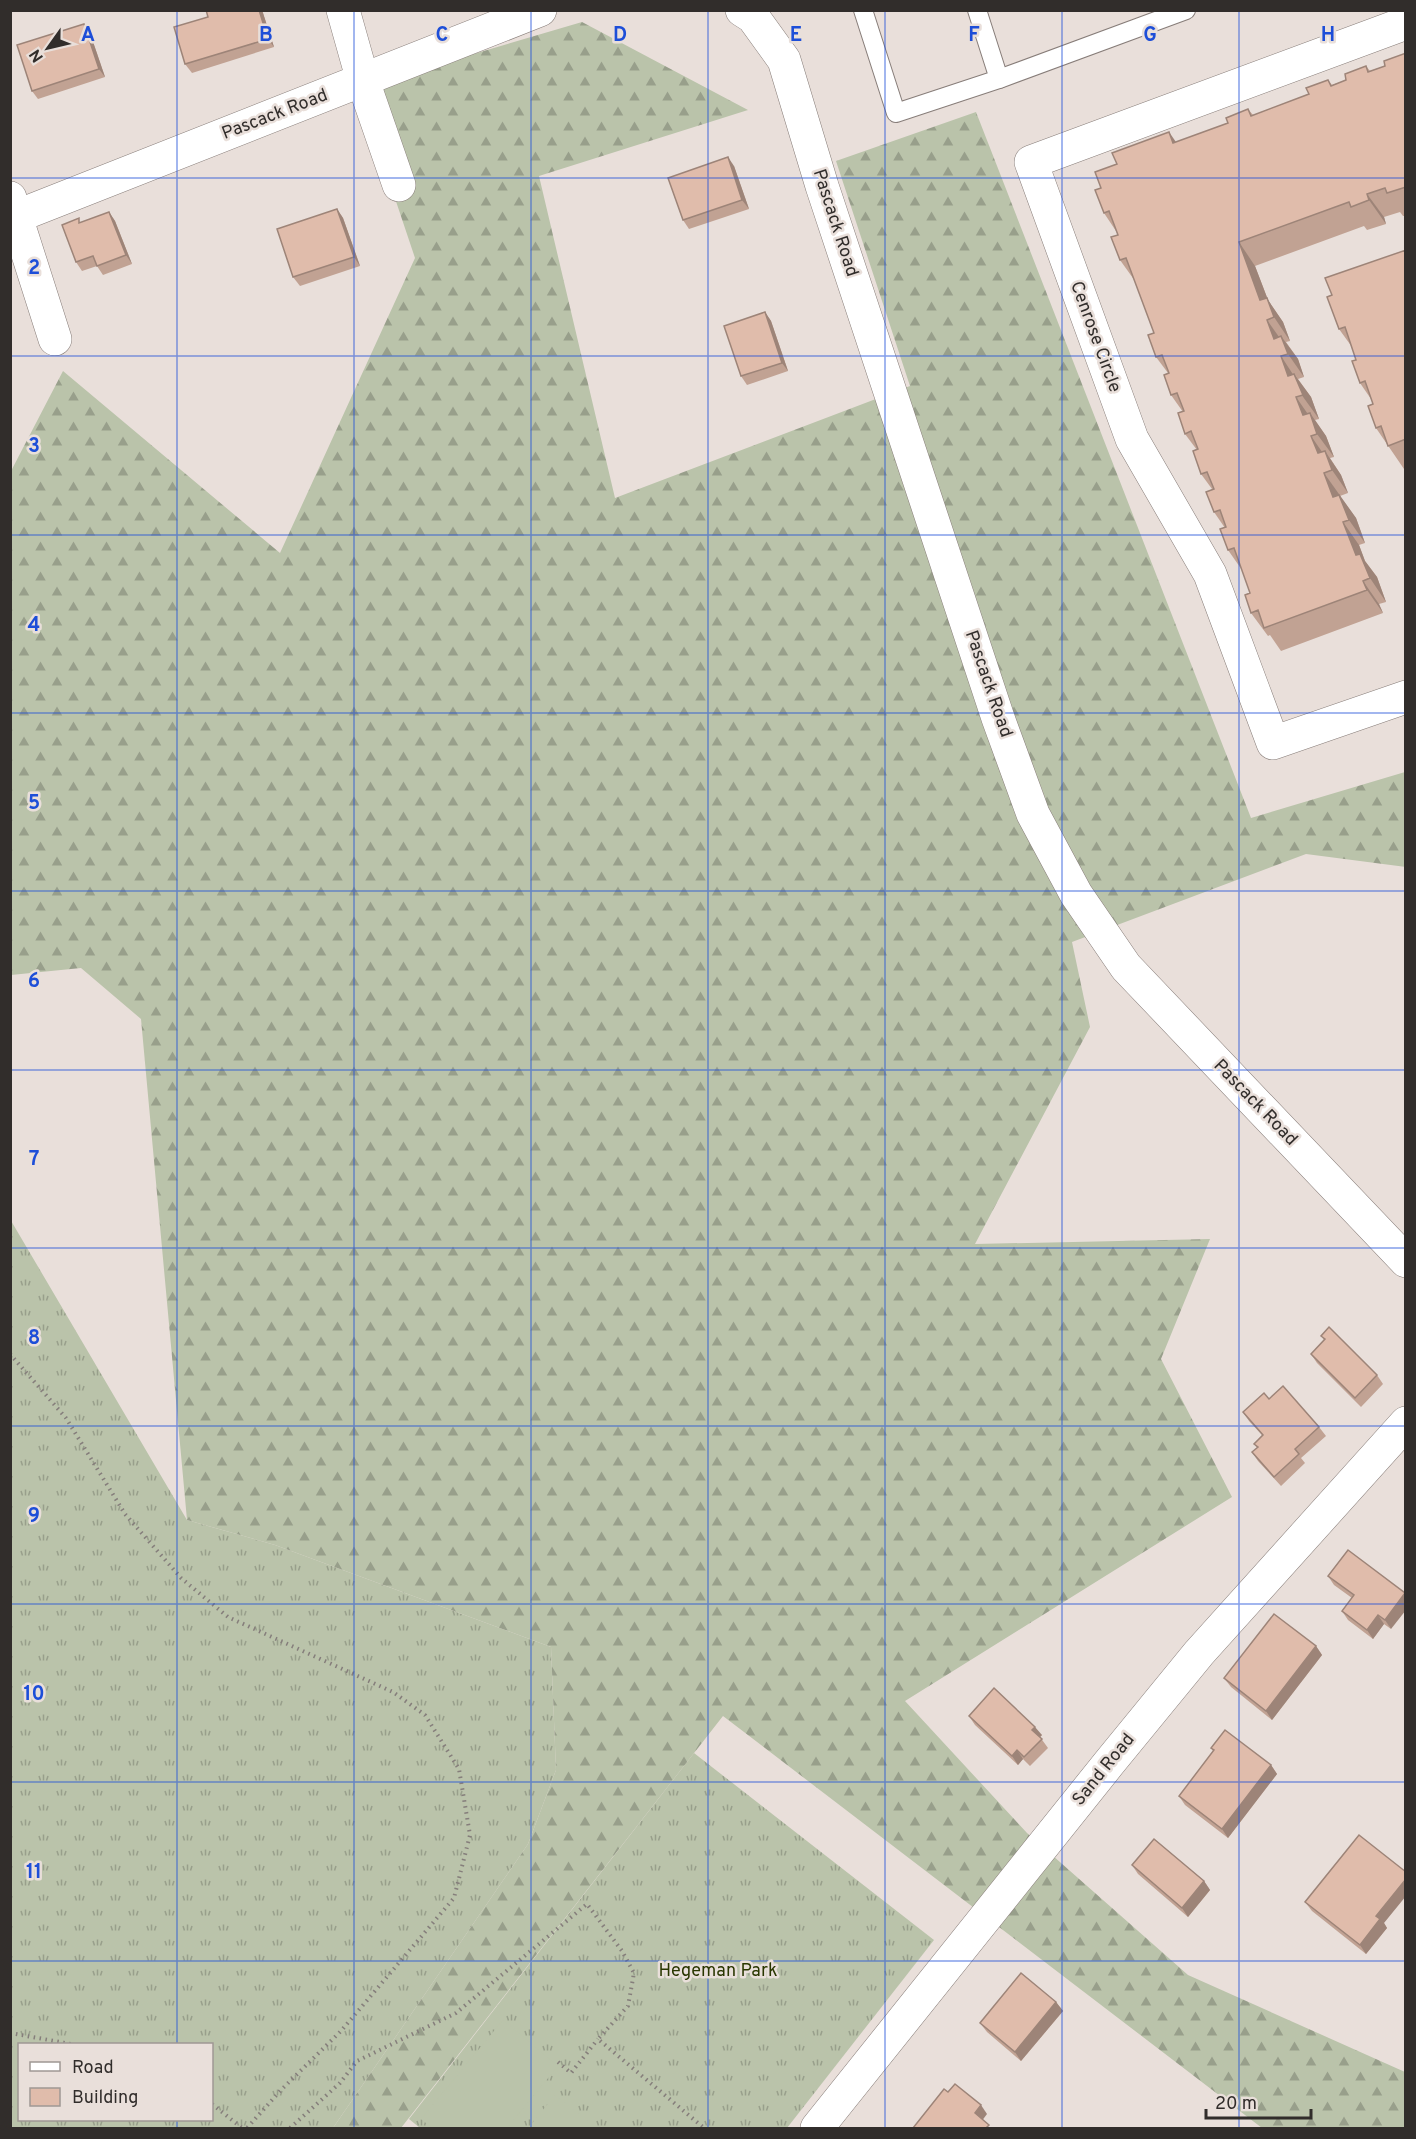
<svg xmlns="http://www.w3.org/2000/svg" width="1416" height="2139" viewBox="0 0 1416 2139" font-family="Overpass,sans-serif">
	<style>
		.grass { fill: url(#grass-tufts); fill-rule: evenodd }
		.forest { fill: url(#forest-firs) }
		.pitch { fill: #bac3aa }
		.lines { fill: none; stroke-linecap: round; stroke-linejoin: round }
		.lane-casing { stroke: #877d79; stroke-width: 20 }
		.street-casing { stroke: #877d79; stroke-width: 34 }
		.path { stroke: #857e7b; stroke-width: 4; stroke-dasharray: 1.5 4.5; stroke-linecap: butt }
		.lane { stroke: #fff; stroke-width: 18 }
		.street { stroke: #fff; stroke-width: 33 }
		.wall { fill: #c1a293 }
		.shaded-wall { fill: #9d8478 }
		.building { fill: #e0bcab; stroke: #9d8478; stroke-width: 1.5 }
		.grid { fill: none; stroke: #1d4ed8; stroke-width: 1.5; stroke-opacity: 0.55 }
		.labels { text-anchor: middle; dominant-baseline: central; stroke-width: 5; stroke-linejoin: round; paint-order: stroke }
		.street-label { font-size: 18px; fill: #312d2b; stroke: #e9dfda }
		.park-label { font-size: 18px; fill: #2a3700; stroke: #e9dfda }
		.grid-label { font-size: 20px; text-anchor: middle; font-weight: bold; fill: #1d4ed8; stroke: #e9dfda; stroke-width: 5; stroke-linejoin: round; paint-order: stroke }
	</style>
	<defs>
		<pattern id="grass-tufts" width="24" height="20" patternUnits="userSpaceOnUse" patternTransform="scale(1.5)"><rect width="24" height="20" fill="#bac3aa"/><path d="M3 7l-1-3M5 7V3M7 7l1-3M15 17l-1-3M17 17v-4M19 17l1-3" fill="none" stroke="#989f8b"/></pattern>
		<pattern id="forest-firs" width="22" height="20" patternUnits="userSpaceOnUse" patternTransform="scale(1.5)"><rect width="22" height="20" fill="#bac3aa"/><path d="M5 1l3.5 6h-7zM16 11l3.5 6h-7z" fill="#989f8b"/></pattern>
	</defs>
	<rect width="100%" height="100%" fill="#e9dfda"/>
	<g class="grass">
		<path d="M10,1219L187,1520L275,1545L551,1647L556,1770L528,1844L333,2128H11ZM20,2044H212V2120H20Z"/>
		<path d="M694,1753L934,1940L787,2128H420L409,2119Z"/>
	</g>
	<path class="forest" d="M582,22L748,110L539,176L615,498L910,386L836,161L976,112L1251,818L1405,772L1406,867L1306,854L1072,942L1090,1027L975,1244L1210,1239L1161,1359L1232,1497L905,1701L1027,1833L1188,1975L1405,2072V2128H1262L723,1716L401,2128H333L528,1844L556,1770L551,1647L275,1545L187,1520L141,1019L81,968L11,975L10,473L63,371L280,553L415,258L358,88Z"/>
	<g class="pitch">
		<path d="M503,2020L558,2066L507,2128H432L421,2119Z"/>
		<path d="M555,2095L597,2128H528Z"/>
	</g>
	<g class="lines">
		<defs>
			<g id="lane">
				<path d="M863,10L896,113L999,79L1186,10"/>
				<path d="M977,10L999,79"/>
			</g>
			<g id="street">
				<path d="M343,10L363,81L399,185"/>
				<path d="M742,10L753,17L784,60L822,186L998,718L1033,814L1076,894L1126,967L1406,1261"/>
				<path d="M1406,23L1031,162L1132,439L1210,574L1273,743L1406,697"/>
				<path d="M10,198L55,339"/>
				<path d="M10,219L540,10"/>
				<path d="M817,2128L1109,1763L1199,1653L1406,1423"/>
			</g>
		</defs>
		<use href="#lane" class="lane-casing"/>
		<use href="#street" class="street-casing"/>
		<g class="path">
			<path d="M10,1354L66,1418L125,1514L181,1578L228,1617L393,1692L425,1715L459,1769L470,1835L454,1898L341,2031L281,2090L247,2128"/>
			<path d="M10,2033L71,2044"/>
			<path d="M558,2062L571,2073L598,2039"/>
			<path d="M212,2104L242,2128"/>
			<path d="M290,2128L340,2083L357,2061L456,2013L587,1904L622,1951L634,1973L628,2006L598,2039L704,2128"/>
		</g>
		<use href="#lane" class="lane"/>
		<use href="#street" class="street"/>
	</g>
	<g class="wall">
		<path d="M262,10L274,47L192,73L185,64L208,17Z"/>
		<path d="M84,24L90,33L105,77L38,99L32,91Z"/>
		<path d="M1406,53V216H1403L1400,212L1384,217L1386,224L1367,230L1364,226L1255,266L1268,300L1283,322L1290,341L1286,342L1298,359L1304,377L1298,379L1311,397L1319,419L1315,420L1326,436L1334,457L1330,458L1341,475L1348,493L1340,496L1356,518L1365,543L1359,545L1365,561L1377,577L1386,602L1379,604L1383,613L1281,651L1270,635L1268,636L1251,613L1250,593L1242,570L1228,550L1225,528L1214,512L1212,489L1201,474L1197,450L1185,434L1183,412L1171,395L1168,373L1156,357L1154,333L1135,281L1120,260L1118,235L1116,231L1104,213L1101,188L1176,142L1228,123L1248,109L1253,115L1309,94L1328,80L1332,85L1346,80L1366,66L1370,71L1385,66Z"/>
		<path d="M734,166L749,209L689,229L683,220Z"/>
		<path d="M337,209L343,218L360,266L300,286L293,277Z"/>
		<path d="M109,212L115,221L132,264L103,275L97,266L82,271L76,262L82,222Z"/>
		<path d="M1406,250V469H1404L1376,428L1373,404L1371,399L1360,383L1356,360L1352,347L1339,329L1332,295Z"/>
		<path d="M765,312L771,321L788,371L747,385L741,376Z"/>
		<path d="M1321,1336L1377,1375L1383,1384L1361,1407L1317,1363L1311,1354L1324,1340Z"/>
		<path d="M1269,1399L1319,1427L1326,1436L1301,1458L1305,1463L1281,1486L1258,1461L1252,1452L1257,1448L1254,1444L1262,1435L1249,1421L1243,1412Z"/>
		<path d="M1348,1550L1391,1629L1384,1624L1373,1639L1348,1620L1342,1611L1352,1598L1334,1585L1328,1576Z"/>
		<path d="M1316,1646L1322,1655L1272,1720L1231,1687L1224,1678Z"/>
		<path d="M969,1716L1042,1735L1040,1737L1048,1748L1030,1766L1023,1759L1018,1765L975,1725Z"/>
		<path d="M1211,1748L1271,1765L1277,1774L1228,1838L1185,1805L1179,1796L1213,1751Z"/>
		<path d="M1132,1865L1204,1881L1210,1890L1188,1917L1138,1874Z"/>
		<path d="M1305,1902L1384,1923L1387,1928L1366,1954L1312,1911Z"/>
		<path d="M1056,2002L1063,2011L1021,2061L987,2032L980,2023Z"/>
	</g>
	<g class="shaded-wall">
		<path d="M259,10H262L274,47L268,39Z"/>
		<path d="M84,24L90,33L105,77L99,69Z"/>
		<path d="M1169,132L1185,155L1173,143Z"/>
		<path d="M728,157L734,166L749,209L742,200Z"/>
		<path d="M1367,194L1384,217L1386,224L1369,200Z"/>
		<path d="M337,209L343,218L360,266L354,257Z"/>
		<path d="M109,212L115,221L132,264L126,255Z"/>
		<path d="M1239,242L1255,266L1268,300L1283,322L1290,341L1274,317L1260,300Z"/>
		<path d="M765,312L771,321L788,371L782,363Z"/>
		<path d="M1267,320L1284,344L1274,339Z"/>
		<path d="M1281,336L1298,359L1304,377L1288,354Z"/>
		<path d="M1281,356L1296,379L1294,374L1311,397L1319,419L1288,376Z"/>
		<path d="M1296,397L1312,420L1310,413L1326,436L1334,457L1303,415Z"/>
		<path d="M1311,436L1327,459L1318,453Z"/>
		<path d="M1325,451L1341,475L1348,493L1332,470Z"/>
		<path d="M1324,473L1356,518L1365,543L1333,497Z"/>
		<path d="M1343,522L1359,545L1365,561L1377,577L1386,602L1370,578L1356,555Z"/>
		<path d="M1363,581L1379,604L1383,613L1367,590Z"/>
		<path d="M1405,1593L1406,1610L1391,1629L1385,1620Z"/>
		<path d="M1378,1615L1384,1624L1373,1639L1367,1630Z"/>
		<path d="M1316,1646L1322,1655L1272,1720L1266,1711Z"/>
		<path d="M1035,1727L1042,1735L1038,1739L1032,1730Z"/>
		<path d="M1017,1750L1023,1759L1018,1765L1012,1756Z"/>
		<path d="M1271,1765L1277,1774L1228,1838L1222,1829Z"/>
		<path d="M1406,1879V1896L1384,1923L1387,1928L1366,1954L1360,1945L1376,1916Z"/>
		<path d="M1204,1881L1210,1890L1188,1917L1182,1908Z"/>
		<path d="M1056,2002L1063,2011L1021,2061L1015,2052Z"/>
		<path d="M981,2105L987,2114L981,2122L975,2113Z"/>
	</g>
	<g class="building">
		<path d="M206,10H259L268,39L185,64L174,27L208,17Z"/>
		<path d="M84,24L99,69L32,91L17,45Z"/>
		<path d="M1406,53V179L1405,180L1406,187L1387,193L1385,188L1367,194L1369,200L1351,207L1349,202L1239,242L1260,300L1267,298L1274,317L1267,320L1274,339L1281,336L1288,354L1281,356L1288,376L1294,374L1303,395L1296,397L1303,415L1310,413L1317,434L1311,436L1318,453L1325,451L1332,470L1324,473L1333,497L1339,495L1349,520L1343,522L1356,555L1360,554L1370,578L1363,581L1367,590L1264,628L1258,610L1251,613L1245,595L1250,593L1234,548L1228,550L1220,529L1226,527L1220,510L1214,512L1206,492L1214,489L1207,472L1201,474L1193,451L1198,449L1191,431L1185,434L1178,413L1184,411L1177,393L1171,395L1164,375L1169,373L1162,355L1156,357L1148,335L1154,333L1126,258L1120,260L1111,237L1118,235L1109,211L1104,213L1095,190L1101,188L1095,172L1117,164L1112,153L1169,132L1173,143L1228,123L1226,118L1248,109L1251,116L1309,94L1306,88L1328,80L1331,86L1346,80L1345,74L1366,66L1368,72L1385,66L1384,61Z"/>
		<path d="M728,157L742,200L683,220L668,178Z"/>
		<path d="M337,209L354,257L293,277L277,229Z"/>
		<path d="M109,212L126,255L97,266L93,256L76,262L62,225L79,218V223Z"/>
		<path d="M1406,250V439L1388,446L1381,426L1376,428L1368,406L1373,404L1365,381L1360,383L1352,361L1356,360L1345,327L1339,329L1327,297L1332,295L1325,278Z"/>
		<path d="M765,312L782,363L741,376L724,326Z"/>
		<path d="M1329,1327L1377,1375L1355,1398L1311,1354L1325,1339L1321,1336Z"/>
		<path d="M1283,1386L1319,1427L1295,1449L1299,1454L1274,1477L1252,1452L1258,1447L1254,1444L1263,1435L1243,1412L1264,1393L1269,1399Z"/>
		<path d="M1348,1550L1405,1593L1385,1620L1378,1615L1367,1630L1342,1611L1354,1595L1328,1576Z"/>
		<path d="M1274,1614L1316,1646L1266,1711L1224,1678Z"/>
		<path d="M994,1688L1035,1727L1032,1730L1042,1739L1024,1757L1017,1750L1012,1756L969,1716Z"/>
		<path d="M1225,1730L1271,1765L1222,1829L1179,1796L1214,1750L1211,1748Z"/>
		<path d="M1359,1835L1406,1872V1879L1376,1916L1380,1919L1360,1945L1305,1902Z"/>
		<path d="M1154,1839L1204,1881L1182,1908L1132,1865Z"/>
		<path d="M1021,1973L1056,2002L1015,2052L980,2023Z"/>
		<path d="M955,2084L981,2105L975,2113L989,2125L986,2128H913L944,2089L948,2092Z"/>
	</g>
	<path class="grid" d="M177,10V2044M354,10V2128M531,10V2128M708,10V2128M885,10V2128M1062,10V2128M1239,10V2128M10,178H1406M10,356H1406M10,535H1406M10,713H1406M10,891H1406M10,1070H1406M10,1248H1406M10,1426H1406M10,1604H1406M10,1782H1406M10,1961H1406M177,2120V2128"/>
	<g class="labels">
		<g class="street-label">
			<text transform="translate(275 115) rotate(-21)">Pascack Road</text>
			<text transform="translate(835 223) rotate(72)">Pascack Road</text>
			<text transform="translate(1095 337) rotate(70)">Cenrose Circle</text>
			<text transform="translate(988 684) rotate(71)">Pascack Road</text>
			<text transform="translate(1255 1103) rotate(46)">Pascack Road</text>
			<text transform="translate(1104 1770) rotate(-51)">Sand Road</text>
		</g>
		<g class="park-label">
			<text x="718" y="1971">Hegeman Park</text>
		</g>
	</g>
	<g class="grid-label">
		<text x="88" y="41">A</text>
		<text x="266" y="41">B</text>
		<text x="442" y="41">C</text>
		<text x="620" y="41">D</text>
		<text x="796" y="41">E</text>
		<text x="974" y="41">F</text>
		<text x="1150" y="41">G</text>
		<text x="1328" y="41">H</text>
		<text x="34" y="274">2</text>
		<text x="34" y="452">3</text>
		<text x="34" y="631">4</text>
		<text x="34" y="809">5</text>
		<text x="34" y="987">6</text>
		<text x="34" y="1165">7</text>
		<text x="34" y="1344">8</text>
		<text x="34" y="1522">9</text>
		<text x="34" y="1700">10</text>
		<text x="34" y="1878">11</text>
	</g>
	<rect width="1416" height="2139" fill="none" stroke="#312d2b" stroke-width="24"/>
	<rect x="18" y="2043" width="195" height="78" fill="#e9dfda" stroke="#9f9894" stroke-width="1.5"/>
	<rect x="30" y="2062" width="30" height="9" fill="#ffffff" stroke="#9f9894" stroke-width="1.5"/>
	<text x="72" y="2073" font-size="18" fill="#312d2b">Road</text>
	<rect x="30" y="2088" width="30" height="18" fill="#e0bcab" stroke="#9f9894" stroke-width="1.5"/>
	<text x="72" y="2103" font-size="18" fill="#312d2b">Building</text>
	<g transform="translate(48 48) rotate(236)" stroke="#e9dfda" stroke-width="4.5" paint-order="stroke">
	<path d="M0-4.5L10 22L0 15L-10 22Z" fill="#312d2b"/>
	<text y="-9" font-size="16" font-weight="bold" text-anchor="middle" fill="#312d2b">N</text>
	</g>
	<path d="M1206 2109v9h105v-9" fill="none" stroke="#312d2b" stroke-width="3"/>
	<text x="1215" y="2109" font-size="18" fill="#312d2b" stroke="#e9dfda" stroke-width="4.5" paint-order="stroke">20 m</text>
</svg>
